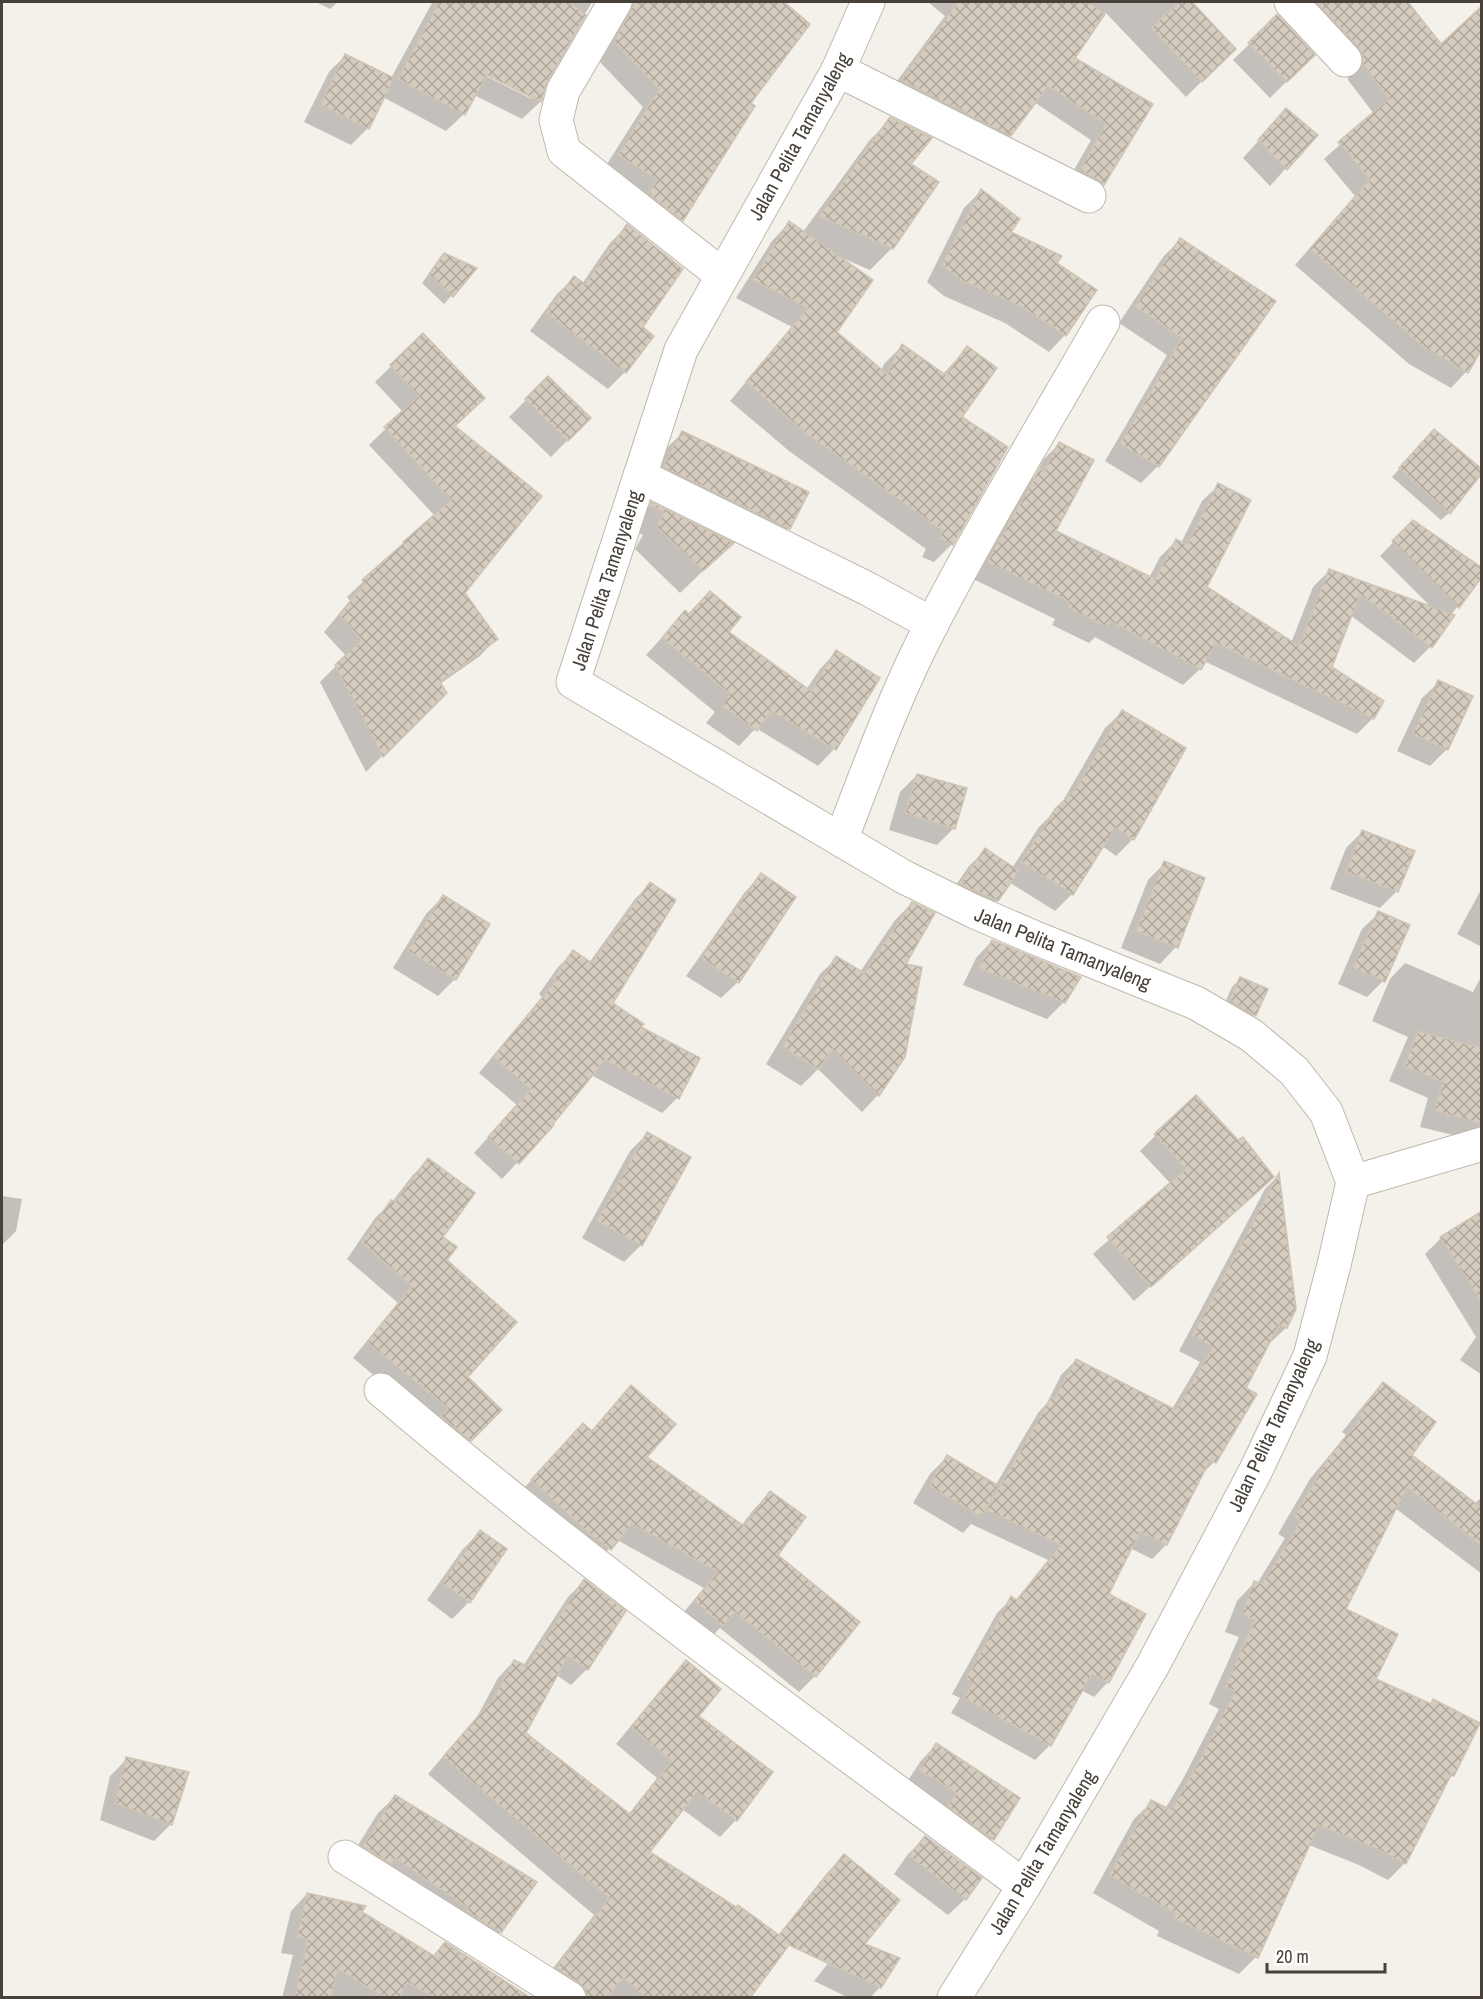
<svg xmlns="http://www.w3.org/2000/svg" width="1483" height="1999" viewBox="0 0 1483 1999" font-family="'Archivo Narrow',sans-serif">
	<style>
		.shadow { fill: #0003; fill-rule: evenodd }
		.building { fill: url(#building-cross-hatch); stroke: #cfc4b4; stroke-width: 1.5 }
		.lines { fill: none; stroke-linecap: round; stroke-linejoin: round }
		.minor-casing { stroke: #bfb8ad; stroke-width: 35 }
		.minor { stroke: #fff; stroke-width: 33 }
		.labels { text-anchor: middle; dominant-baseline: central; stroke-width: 4.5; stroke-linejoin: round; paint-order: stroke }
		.street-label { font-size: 20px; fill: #474139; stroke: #fff }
	</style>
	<defs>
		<pattern id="building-cross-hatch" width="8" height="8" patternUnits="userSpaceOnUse" patternTransform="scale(1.5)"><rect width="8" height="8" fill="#d5ccc0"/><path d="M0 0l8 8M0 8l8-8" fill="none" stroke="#afa79d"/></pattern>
	</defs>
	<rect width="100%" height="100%" fill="#f4f1ea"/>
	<g class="shadow">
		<path d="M316,2H338L330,9Z"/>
		<path d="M430,2H592L545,81L540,102L522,119L474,95L464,114L446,131L383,97L368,128L351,145L304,122L329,72L345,56L391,78L432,3ZM481,70L532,96V99L480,73Z"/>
		<path d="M602,2H777L806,27L748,103L682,220L665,237L602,172L643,107L597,59Z"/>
		<path d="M928,2H1190L1234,49L1186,97L1105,12L1073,58L1151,105L1103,184L1088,200L1065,186L1091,140L1034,102L1010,135L994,151L886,96L945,16Z"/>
		<path d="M1284,2H1407L1440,46L1466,372L1451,388L1409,364L1295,265L1355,196L1324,159L1374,114L1348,80V71Z"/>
		<path d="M1277,17L1313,55L1270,98L1233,60Z"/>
		<path d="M1286,110L1316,135L1270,186L1243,158Z"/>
		<path d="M891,119L909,164L892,248L870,270L840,257L835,332L881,371L884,364L902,346L943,374L967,348L959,417L952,544L934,562L922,557L926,549L789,451L730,401L792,327L736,298L772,241L789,223L803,232L869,141Z"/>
		<path d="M981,191L1008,232L1054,263L1065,335L1049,352L1005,323L944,296L927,282L964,208Z"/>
		<path d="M627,226L641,328L652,336L625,372L608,389L530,331L557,294L574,278L582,284L610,243Z"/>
		<path d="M1180,240L1274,302L1158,466L1141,483L1105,461L1167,355L1119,323L1163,257Z"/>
		<path d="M444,254L475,269L444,304L422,283Z"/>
		<path d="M423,335L453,427L464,593L496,639L480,656L440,684L445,693L366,772L320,682L346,656L324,632L350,601L347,597L404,543L435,516L369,445L403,412L375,382Z"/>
		<path d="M548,378L589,418L551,457L509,417Z"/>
		<path d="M682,433L807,493L789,528L764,553L640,492L657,458Z"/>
		<path d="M1426,439L1449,513L1441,520L1392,477Z"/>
		<path d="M1059,444L1054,532L1149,578L1160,557L1176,541L1181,543L1202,501L1219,485L1205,588L1291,643L1313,587L1329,571L1432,608L1380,556L1413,522L1482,574L1451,615L1430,647L1414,663L1350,615L1330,668L1373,718L1357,734L1204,661L1200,669L1183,685L1095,637L1089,643L1052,625L1055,619L971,578L1024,486L1036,474L1043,460Z"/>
		<path d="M651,504L731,544L680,593L635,549L643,535L628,528L629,527Z"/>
		<path d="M685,612L727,633L806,690L820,669L836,652L878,678L834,749L818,766L756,728L739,746L706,723L715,712L646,655Z"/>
		<path d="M1439,682L1447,749L1430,766L1397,751L1422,698Z"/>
		<path d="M1122,712L1133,839L1116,856L1102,846L1072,894L1055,911L1009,882L997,901L980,917L945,901L969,866L986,850L1012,868L1039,827L1060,806L1105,728Z"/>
		<path d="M917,775L954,828L937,845L889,830L900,792Z"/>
		<path d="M1362,832L1397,891L1380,908L1330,889L1346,848Z"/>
		<path d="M1165,863L1176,947L1160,964L1121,948L1148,880Z"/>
		<path d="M761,875L738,982L721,998L686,976L745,892Z"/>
		<path d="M650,884L611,1004L639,1027L677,1098L662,1113L591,1075L552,1125L502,1179L474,1153L517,1105L479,1073L542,997L539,994L558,967L573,952L589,963L635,899Z"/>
		<path d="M1482,888V947L1457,934Z"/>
		<path d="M443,897L488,924L454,980L438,996L393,968L426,914Z"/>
		<path d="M912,903L904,965V1056L878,1095L862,1112L818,1069L801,1086L766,1064L820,974L837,958L860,972L895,920Z"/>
		<path d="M1379,913L1383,981L1367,997L1338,984L1362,929Z"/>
		<path d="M992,941L1064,1002L1047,1019L963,985L976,958Z"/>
		<path d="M1405,963L1473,992L1482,975V1142L1420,1127L1428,1098L1389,1081L1408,1037L1372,1021L1390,979Z"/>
		<path d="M1240,979L1266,990L1254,1015L1246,1023L1222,1009L1232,987Z"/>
		<path d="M647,1134L641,1245L624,1262L582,1238L630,1151Z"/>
		<path d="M1156,1135L1272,1177L1134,1301L1093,1254L1171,1184L1140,1151Z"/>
		<path d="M428,1160L466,1377L500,1410L454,1456L434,1425L353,1358L398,1303L347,1259L375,1218L392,1202L412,1176Z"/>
		<path d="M1278,1176L1294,1309L1286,1328L1271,1342L1269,1341L1245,1388L1214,1462L1200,1476L1166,1545L1152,1559L1130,1548L1107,1595L1108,1682L1094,1697L1081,1690L1050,1745L1035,1760L951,1713L960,1698L952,1694L997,1613L1012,1598L1015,1601L1048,1560L971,1524L963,1533L913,1503L930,1474L947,1457L995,1486L1038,1413L1047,1403L1061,1375L1076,1360L1172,1409L1200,1362L1179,1351L1265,1189Z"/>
		<path d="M2,1196L22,1199L16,1231L2,1245Z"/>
		<path d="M1482,1229V1375L1460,1360L1476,1337L1425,1254L1441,1238Z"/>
		<path d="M1383,1384L1410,1455L1474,1504L1482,1497V1574L1395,1508L1344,1610L1374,1680L1429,1705L1434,1701L1453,1775L1446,1783L1405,1863L1388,1880L1359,1865L1309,1845L1256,1957L1239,1974L1157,1936L1159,1931L1093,1893L1134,1819L1152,1802L1165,1809L1183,1779L1219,1709L1209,1704L1239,1637L1225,1632L1237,1601L1254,1583L1257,1584L1285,1538L1278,1534L1310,1479L1346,1435L1342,1432L1366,1402Z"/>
		<path d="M631,1388L645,1457L741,1526L754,1509L770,1493L776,1556L815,1676L799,1692L720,1628L707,1641L679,1618L704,1588L617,1540L594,1565L516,1497L567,1441L590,1432Z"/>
		<path d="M480,1532L469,1602L452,1619L427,1600L463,1549Z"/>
		<path d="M584,1581L587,1669L571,1685L556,1675L524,1734L628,1815L657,1778L616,1744L670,1679L686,1662L697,1716L771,1773L736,1820L720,1837L682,1809L648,1853L729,1998H611L607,1994L605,1998H562L541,1984L594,1915L428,1774L477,1717L498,1678L514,1661L523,1666L568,1597Z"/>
		<path d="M936,1745L1018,1799L992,1839L976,1856L903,1788L920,1762Z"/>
		<path d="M127,1759L171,1824L154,1841L100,1820L110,1776Z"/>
		<path d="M395,1797L500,1932L483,1949L347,1863L378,1813Z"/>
		<path d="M925,1838L965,1899L948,1915L894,1874L908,1854Z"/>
		<path d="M844,1856L860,1944L880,1987L870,1998H849L814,1981L833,1957L850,1940L803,1903L827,1873Z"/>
		<path d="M307,1894L360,1913L432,1957L445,1944L530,1998H282L293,1955L281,1953L291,1911Z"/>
	</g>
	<g class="building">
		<path d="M439,2H569L586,15L547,82L541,102L487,75L465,115L398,79Z"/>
		<path d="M634,2H784L810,24L751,103L755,106L683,221L648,193L658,180L618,155L659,89L614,41L631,11Z"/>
		<path d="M958,2H1087L1105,14L1075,58L1153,104L1104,185L1097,179L1080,170L1106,124L1048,86L1011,136L969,115L956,106L955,108L901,80Z"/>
		<path d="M1179,2H1192L1236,49L1202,82L1151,28Z"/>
		<path d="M1316,2H1408L1441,44L1482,6V349L1468,373L1425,348L1310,249L1370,179L1338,142L1389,99L1363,64V55L1359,47Z"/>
		<path d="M1277,14L1315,55L1287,82L1248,43Z"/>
		<path d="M345,54L394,78L369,129L320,105Z"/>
		<path d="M1286,108L1318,135L1287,170L1258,140Z"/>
		<path d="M890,117L932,138L911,164L939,182L893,249L819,216Z"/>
		<path d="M981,189L1020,219L1011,232L1062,256L1057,263L1097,290L1066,336L1022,307L961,280L942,265Z"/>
		<path d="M789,221L873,280L837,332L887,374L902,344L946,375L967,346L997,368L962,417L1008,447L953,545L939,538L943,531L807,434L746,382L808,308L753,280Z"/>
		<path d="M627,224L683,269L643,327L654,336L626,373L546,313L574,276L585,284Z"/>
		<path d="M1180,238L1276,301L1159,467L1120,444L1182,338L1135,306Z"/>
		<path d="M444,253L477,268L453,297L429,274Z"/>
		<path d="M423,333L485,398L455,426L542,496L465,593L498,639L440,682L447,693L383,757L335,665L362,640L339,615L365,583L362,580L404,543L403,542L451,500L384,427L419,396L390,365Z"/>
		<path d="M548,376L591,418L568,441L525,399Z"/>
		<path d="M1434,429L1482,469V473L1450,514L1399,468Z"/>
		<path d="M682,431L809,492L790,529L663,467Z"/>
		<path d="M1059,442L1094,460L1056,531L1155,579L1176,539L1187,545L1218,483L1251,500L1207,587L1299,646L1329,569L1455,615L1432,648L1360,594L1332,667L1384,701L1374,719L1216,643L1201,670L1110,621L1107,627L1068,608L1070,602L987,562L1040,468L1044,471Z"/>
		<path d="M651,502L734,543L703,571L656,526L664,512L650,506Z"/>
		<path d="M1413,520L1482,568V577L1459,608L1392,541Z"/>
		<path d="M710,591L741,617L729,632L811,691L836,650L880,678L836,750L771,711L757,731L722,706L730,694L662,638L685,610L689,614Z"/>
		<path d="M1438,680L1473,696L1448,750L1413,734Z"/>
		<path d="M1122,710L1186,748L1134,840L1115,828L1073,895L1021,862L1055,809L1075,790Z"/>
		<path d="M917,774L967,788L955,829L905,813Z"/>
		<path d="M1362,830L1415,851L1398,892L1346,872Z"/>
		<path d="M985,848L1019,871L998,901L960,884Z"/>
		<path d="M1164,861L1205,878L1178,948L1136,931Z"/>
		<path d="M761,873L796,897L739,983L701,958Z"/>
		<path d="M650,882L676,900L613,1003L644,1024L641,1027L700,1058L679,1099L605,1060L553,1124L554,1125L519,1164L488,1137L531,1089L493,1057L556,981L553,979L573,950L592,963Z"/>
		<path d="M443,895L490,924L456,980L408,951Z"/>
		<path d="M912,902L935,913L906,964L922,967L905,1057L879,1096L832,1049L819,1070L782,1047L836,956L864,973Z"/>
		<path d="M1378,911L1410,925L1385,982L1353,967Z"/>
		<path d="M992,940L1081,977L1065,1003L979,968Z"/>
		<path d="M1240,977L1268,989L1256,1016L1229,1000Z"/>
		<path d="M1418,1031L1482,1048V1124L1434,1111L1443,1082L1404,1066Z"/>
		<path d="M1196,1095L1238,1140L1243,1137L1274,1177L1151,1287L1107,1237L1186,1169L1154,1134Z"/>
		<path d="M647,1132L691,1157L642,1246L597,1221Z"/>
		<path d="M428,1158L475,1193L443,1237L457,1247L447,1260L517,1322L468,1377L502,1410L471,1441L441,1416L448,1408L367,1342L412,1286L362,1243L391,1200L395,1202Z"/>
		<path d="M1279,1173L1296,1309L1287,1328L1279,1325L1246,1388L1257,1394L1216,1463L1210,1460L1167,1545L1140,1532L1109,1594L1146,1614L1109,1683L1092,1674L1051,1746L964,1698L973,1683L966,1679L1011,1596L1017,1600L1061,1545L986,1510L1052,1396L1055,1398L1076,1359L1176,1410L1213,1347L1192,1336Z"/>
		<path d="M1482,1211V1303L1440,1237Z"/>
		<path d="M1383,1382L1436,1422L1412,1455L1482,1508V1546L1407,1487L1346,1609L1398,1634L1376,1679L1431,1704L1433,1699L1480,1723L1454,1776L1451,1775L1406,1864L1377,1849L1319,1825L1258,1958L1173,1918L1176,1914L1109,1875L1151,1800L1171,1810L1200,1760L1235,1691L1225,1687L1255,1620L1242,1614L1254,1581L1262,1584L1301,1521L1294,1517L1327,1460L1362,1417L1358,1414Z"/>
		<path d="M631,1385L676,1424L647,1457L744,1526L770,1491L806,1517L778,1555L860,1622L816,1677L735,1612L723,1626L694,1601L718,1572L632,1524L611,1550L588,1532L531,1480L583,1423L592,1431Z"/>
		<path d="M947,1455L999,1486L981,1517L929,1486Z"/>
		<path d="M480,1530L507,1549L470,1603L442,1583Z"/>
		<path d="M584,1579L626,1611L588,1670L568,1656L526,1733L630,1814L672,1761L631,1727L686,1660L721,1689L699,1716L773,1772L737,1821L697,1792L650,1852L736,1907L738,1905L779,1935L844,1854L900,1900L865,1944L900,1958L881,1988L789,1945L750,1998H647L623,1978L607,1998H588L585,1989L579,1983L556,1968L609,1898L443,1757L493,1699L514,1660L527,1666Z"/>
		<path d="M936,1743L1020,1798L994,1840L947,1806L957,1793L919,1770Z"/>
		<path d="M126,1757L189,1772L172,1825L115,1803Z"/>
		<path d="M395,1795L537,1882L501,1933L466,1911L468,1908L395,1858L391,1864L363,1846Z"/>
		<path d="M925,1836L982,1878L966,1900L909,1856Z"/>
		<path d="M307,1893L366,1906L362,1912L434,1956L445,1942L531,1998H434L408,1982L399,1998H385L338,1969L331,1998H294L308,1939L297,1937Z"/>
	</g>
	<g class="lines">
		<defs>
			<g id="minor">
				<path d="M615,2L563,91L556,120L564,151L722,275"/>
				<path d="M868,2L838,70L681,350L573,682L904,877L973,911L1033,937L1196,1003L1251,1035L1294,1071L1326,1112L1353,1182L1334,1265L1310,1356L1256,1470L1153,1665L1024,1886L954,1998"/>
				<path d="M1291,2L1345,60"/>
				<path d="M838,70L1089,196"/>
				<path d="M640,476L868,589L932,624"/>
				<path d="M841,840C869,767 896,692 933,622C986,520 1046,421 1103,322"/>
				<path d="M1353,1182L1482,1144"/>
				<path d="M381,1390C587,1566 807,1724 1024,1886"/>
				<path d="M345,1857L569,1998"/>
			</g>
		</defs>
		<use href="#minor" class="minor-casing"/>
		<use href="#minor" class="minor"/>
	</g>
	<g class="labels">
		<g class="street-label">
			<text transform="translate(799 136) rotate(-61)">Jalan Pelita Tamanyaleng</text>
			<text transform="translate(606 580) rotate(-72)">Jalan Pelita Tamanyaleng</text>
			<text transform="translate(1063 948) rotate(22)">Jalan Pelita Tamanyaleng</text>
			<text transform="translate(1273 1425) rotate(-65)">Jalan Pelita Tamanyaleng</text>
			<text transform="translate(1042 1852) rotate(-59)">Jalan Pelita Tamanyaleng</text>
		</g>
	</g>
	<rect width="1483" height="1999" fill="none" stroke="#474139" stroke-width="6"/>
	<path d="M1267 1963v9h118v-9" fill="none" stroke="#474139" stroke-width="3"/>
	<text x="1276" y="1963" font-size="18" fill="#474139" stroke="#ffffff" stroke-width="4.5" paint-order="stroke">20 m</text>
</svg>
